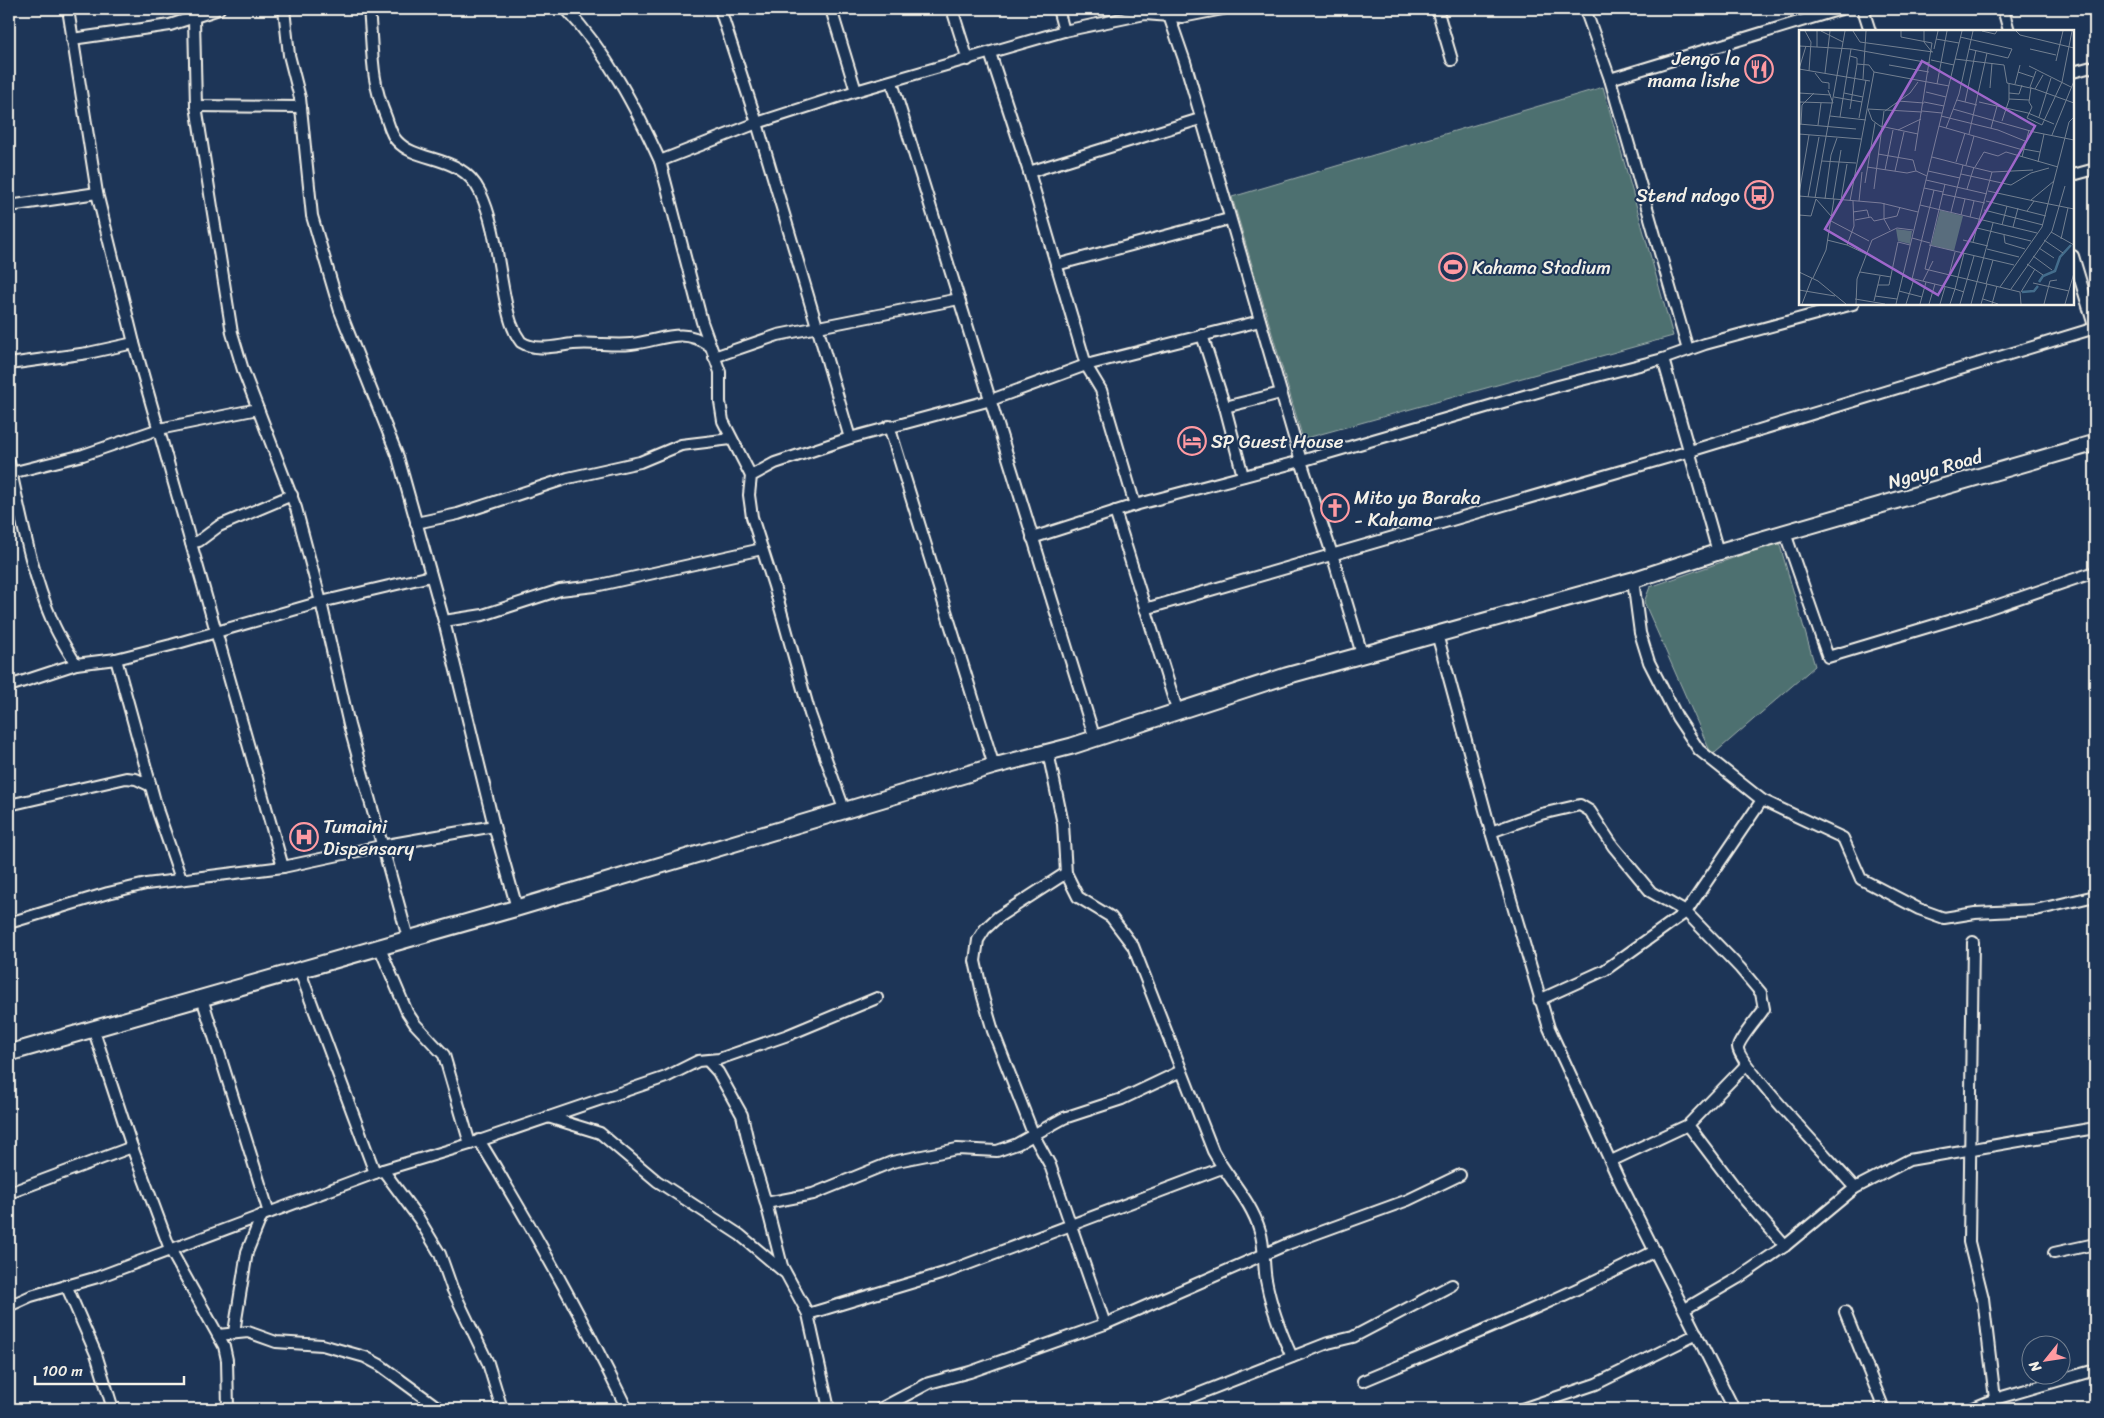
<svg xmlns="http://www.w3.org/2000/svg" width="2104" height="1418" viewBox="0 0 2104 1418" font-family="Sriracha,sans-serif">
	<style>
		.green { fill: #4d6f70; stroke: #a0b0ac }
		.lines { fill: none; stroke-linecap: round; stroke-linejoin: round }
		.street-casing { stroke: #f4f1e8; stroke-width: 14 }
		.secondary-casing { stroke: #f4f1e8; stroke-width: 19 }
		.street { stroke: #1d3557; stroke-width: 10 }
		.secondary { stroke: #1d3557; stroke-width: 15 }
		.labels { text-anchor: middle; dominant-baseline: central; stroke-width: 4; stroke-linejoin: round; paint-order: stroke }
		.poi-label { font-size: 19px; fill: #f4f1e8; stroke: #1d3557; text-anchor: start }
		.street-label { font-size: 19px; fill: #f4f1e8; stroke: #1d3557 }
		.inset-river { fill: none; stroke: #446d8c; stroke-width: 2.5 }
		.inset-road { fill: none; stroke: #738091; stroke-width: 1 }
		.view { fill: #9f67cb; fill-opacity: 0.15; stroke: #9f67cb; stroke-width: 2.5 }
		.inset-edge { fill: none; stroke: #f4f1e8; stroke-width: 2.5 }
	</style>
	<rect width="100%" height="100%" fill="#1d3557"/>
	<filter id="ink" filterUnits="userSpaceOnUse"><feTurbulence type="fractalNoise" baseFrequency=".02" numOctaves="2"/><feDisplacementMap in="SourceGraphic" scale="10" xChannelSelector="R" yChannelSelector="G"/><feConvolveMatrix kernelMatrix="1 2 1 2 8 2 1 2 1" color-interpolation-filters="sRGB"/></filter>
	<g filter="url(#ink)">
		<g class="green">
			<path d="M1603,87L1673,336L1303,439L1232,197Z"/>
			<path d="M1779,542L1815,666L1715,753L1710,751L1644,602L1650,587Z"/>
		</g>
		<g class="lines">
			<defs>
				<g id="street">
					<path d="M68,9L97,193L134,343L283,867"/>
					<path d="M284,9L289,55L300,98L312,216L340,311L398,457L444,621L494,826L517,908"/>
					<path d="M369,9C373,48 370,79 386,117C389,125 391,135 397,141C418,164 461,153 480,192C496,225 498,267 506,303C509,317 512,330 521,342C537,352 555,346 573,344C592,342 612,346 631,344C661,341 681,326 709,345"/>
					<path d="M566,9C607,53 635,106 660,161"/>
					<path d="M720,9L757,123L850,438"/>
					<path d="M831,9L856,91"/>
					<path d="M952,9L968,60"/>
					<path d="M1058,9L1064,31"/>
					<path d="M1437,9L1452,60"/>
					<path d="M1585,9L1610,79L1688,350"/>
					<path d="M1863,9L1870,31"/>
					<path d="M2003,9L2009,31"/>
					<path d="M1167,10L1185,62L1301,461L1332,554L1362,654"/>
					<path d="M194,19L196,106L232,333L243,370L296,508L321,602L349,725L408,938"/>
					<path d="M72,39L170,25L219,9"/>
					<path d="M990,53L1029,172L1086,365L1101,390L1135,505"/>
					<path d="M2073,72L2095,66"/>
					<path d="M1610,79L1841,9"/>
					<path d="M892,82L1095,739"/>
					<path d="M196,106L301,107"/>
					<path d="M1029,172L1200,119"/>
					<path d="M2073,175L2095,169"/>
					<path d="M9,206L97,193"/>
					<path d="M2073,256L2095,329"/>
					<path d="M1056,265L1229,219"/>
					<path d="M1202,335L1225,407L1243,476"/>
					<path d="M714,357L778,335L959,299"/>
					<path d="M1663,359L1718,552"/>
					<path d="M9,364L88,353L134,343"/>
					<path d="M1225,407L1281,393"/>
					<path d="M889,426L994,766"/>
					<path d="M9,462C21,516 31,573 53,623C59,637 68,651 76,664"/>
					<path d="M11,473L83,455L159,429L258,409"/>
					<path d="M751,476L723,421L720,402V372L702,322L660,161L757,123L856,91L1064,31L1145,14L1182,17L1223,9"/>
					<path d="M1115,511L1178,713"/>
					<path d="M416,523L458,514L568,478L640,462L681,445L731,439"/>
					<path d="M1785,533L1828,657L1978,612L2095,572"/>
					<path d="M1032,538L1135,505L1301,461L1558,386L1663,359L1705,344L1853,304"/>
					<path d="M191,543L199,541L219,526L292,495"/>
					<path d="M1633,580L1640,633L1649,662L1677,717L1699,750L1762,800L1843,838L1861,879L1919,909L1944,918L1975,913L2036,910L2095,896"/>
					<path d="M1145,609L1690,451L2095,328"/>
					<path d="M444,621L483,615L560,590L595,586L762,549"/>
					<path d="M1437,634L1491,832L1549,1028L1618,1178L1734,1409"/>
					<path d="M116,659L158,812L181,879"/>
					<path d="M9,686L76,664L116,659L171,645L321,602L431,576"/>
					<path d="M1048,752L1063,824L1066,873L1078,897L1111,917L1133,946L1213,1151C1228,1179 1251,1200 1260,1231C1265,1247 1263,1264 1266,1280C1271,1307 1281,1333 1292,1357"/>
					<path d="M9,805L126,778L136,779L151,786"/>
					<path d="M844,809L810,714L774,586L752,517L749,495L751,476L775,463L850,438L991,400L1086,365L1260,321"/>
					<path d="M1491,832L1541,814L1580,805L1590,811L1613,846L1651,892L1686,912L1740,968L1761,993L1764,1009C1758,1018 1740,1038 1738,1047C1736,1062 1839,1169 1855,1188"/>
					<path d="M1066,873L998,917L985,929L978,940L975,961L983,997L993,1031L1034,1136L1050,1165L1105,1324"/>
					<path d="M9,923L108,893L146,884L283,867L381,846L494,826"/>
					<path d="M1973,942L1969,1242L1983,1298L1995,1399"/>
					<path d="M379,946L407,1012L415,1024L444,1055L470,1144"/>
					<path d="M299,969L375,1173"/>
					<path d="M202,998L269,1213"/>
					<path d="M1539,1000L1605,970L1686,912L1762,800"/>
					<path d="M93,1028L132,1147L170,1249L224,1346L227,1360L228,1409"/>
					<path d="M708,1061L718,1072L742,1115L750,1150L766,1203L782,1266L808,1314L829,1409"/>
					<path d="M1746,1065L1688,1125L1744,1199L1785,1246"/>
					<path d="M548,1117L600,1133L657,1181L740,1235L784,1272"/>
					<path d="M479,1140C533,1228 582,1317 627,1409"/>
					<path d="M1611,1161L1688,1125"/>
					<path d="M383,1170L419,1219L440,1254L452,1288L488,1363L502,1409"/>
					<path d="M9,1193L132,1147"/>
					<path d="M766,1203L813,1194L892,1162L957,1149L997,1151L1017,1144L1064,1118L1122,1099L1181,1071"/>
					<path d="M2054,1253L2095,1244"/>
					<path d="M66,1285L96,1354L113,1409"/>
					<path d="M9,1306L31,1296L98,1277L383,1170L470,1144L666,1077L698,1061L719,1059L788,1035L877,998"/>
					<path d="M1685,1309L1738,1278L1785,1246L1855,1188L1909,1160L2095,1128"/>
					<path d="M1845,1312L1884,1409"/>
					<path d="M808,1314L944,1273L1222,1168"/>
					<path d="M234,1332L247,1252L262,1215"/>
					<path d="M218,1335L248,1332L276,1342L322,1345L365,1357L380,1365L440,1409"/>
					<path d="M1363,1381C1461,1340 1560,1300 1655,1251"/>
					<path d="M880,1409L929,1383L970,1372L1105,1324L1290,1243L1408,1200L1460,1175"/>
					<path d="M1160,1409L1328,1343L1353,1337L1452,1285"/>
					<path d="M1522,1409L1596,1384L1697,1334"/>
					<path d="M1971,1409L1995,1399L2095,1370"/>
				</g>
				<path id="secondary" d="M9,1053L517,908L994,766L1072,746L1286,676L1633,580L1718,552L2095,443"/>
			</defs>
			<use href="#street" class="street-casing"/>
			<use href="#secondary" class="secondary-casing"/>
			<use href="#street" class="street"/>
			<use href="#secondary" class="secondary"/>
		</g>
	</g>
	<defs>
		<symbol id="restaurant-ring" viewBox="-11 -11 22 22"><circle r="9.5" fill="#1d3557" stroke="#ff9aa2" stroke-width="1.5"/><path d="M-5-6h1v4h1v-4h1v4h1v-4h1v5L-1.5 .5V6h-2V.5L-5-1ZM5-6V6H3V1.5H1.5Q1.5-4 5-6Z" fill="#ff9aa2"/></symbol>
		<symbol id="bus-ring" viewBox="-11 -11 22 22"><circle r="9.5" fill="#1d3557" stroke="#ff9aa2" stroke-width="1.5"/><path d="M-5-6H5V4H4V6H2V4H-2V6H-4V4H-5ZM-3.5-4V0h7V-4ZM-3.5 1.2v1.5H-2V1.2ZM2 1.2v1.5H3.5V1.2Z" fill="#ff9aa2"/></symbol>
		<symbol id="stadium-ring" viewBox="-11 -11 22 22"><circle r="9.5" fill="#1d3557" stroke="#ff9aa2" stroke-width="1.5"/><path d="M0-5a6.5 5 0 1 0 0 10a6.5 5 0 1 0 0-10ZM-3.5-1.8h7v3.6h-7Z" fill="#ff9aa2"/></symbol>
		<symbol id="hotel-ring" viewBox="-11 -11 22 22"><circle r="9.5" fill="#1d3557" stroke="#ff9aa2" stroke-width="1.5"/><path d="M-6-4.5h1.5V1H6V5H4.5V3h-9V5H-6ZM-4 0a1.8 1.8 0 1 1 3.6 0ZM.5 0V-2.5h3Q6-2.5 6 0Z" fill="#ff9aa2"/></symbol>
		<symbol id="church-ring" viewBox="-11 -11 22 22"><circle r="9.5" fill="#1d3557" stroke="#ff9aa2" stroke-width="1.5"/><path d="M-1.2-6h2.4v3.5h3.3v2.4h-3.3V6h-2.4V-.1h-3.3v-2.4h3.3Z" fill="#ff9aa2"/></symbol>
		<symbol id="hospital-ring" viewBox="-11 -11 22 22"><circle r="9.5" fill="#1d3557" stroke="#ff9aa2" stroke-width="1.5"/><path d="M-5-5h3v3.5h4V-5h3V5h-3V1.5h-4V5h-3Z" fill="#ff9aa2"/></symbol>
	</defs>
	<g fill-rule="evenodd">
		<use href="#restaurant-ring" x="1743" y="53" width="32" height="32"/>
		<use href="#bus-ring" x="1743" y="179" width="32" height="32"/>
		<use href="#stadium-ring" x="1437" y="251" width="32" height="32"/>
		<use href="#hotel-ring" x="1176" y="425" width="32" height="32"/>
		<use href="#church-ring" x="1319" y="492" width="32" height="32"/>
		<use href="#hospital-ring" x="288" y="821" width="32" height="32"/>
	</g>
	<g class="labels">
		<g class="poi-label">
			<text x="1740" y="58" text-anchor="end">Jengo la<tspan x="1740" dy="22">mama lishe</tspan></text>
			<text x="1740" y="195" text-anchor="end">Stend ndogo</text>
			<text x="1472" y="267">Kahama Stadium</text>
			<text x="1211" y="441">SP Guest House</text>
			<text x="1354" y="497">Mito ya Baraka<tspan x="1354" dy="22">- Kahama</tspan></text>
			<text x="323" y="826">Tumaini<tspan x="323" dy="22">Dispensary</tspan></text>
		</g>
		<g class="street-label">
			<text transform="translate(1935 469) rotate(-16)">Ngaya Road</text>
		</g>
	</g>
	<g transform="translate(1799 30)">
		<rect width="275" height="275" fill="#1d3557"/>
		<path d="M141,180L164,186L155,221L132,215ZM97,199L113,201L111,214L99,211Z" fill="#4d6f70"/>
		<path class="inset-river" d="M240,252L244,246L256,241L261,227L272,215M223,262L235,261L239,256"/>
		<path class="inset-road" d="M6,1L12,12L10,41M22,1L44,12M54,1L61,12L134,22M102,1V7L133,13L116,121M125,1V12L133,22M183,1L196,4L198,1M217,1L221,5L275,18M161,7L213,19L209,28L170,19M137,9L160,13M0,16L53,19L131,33M18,17V1M135,19L139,1M231,19L257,25M51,26L58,28V34L51,79M156,29L205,35L208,53L236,59L275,73M132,30L155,35M257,31L264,1M58,34L70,35L75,42L150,56M90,35L130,42M230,36L272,57M0,39L71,51M0,39L7,16M219,42L234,47M16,43L23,52L30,53V59M26,43L31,1M64,49L67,1M138,54L148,1M216,54L221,35M231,57L237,41M232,57L230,72L233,77L228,88L243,95L263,52L273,1M191,58L193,33M236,59L244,45M127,62L147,67M0,63L32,65M45,63L64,67M210,63L220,64L223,55M35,67L63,72M210,69L230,70M158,70L178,75M99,71L125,73M0,72L34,73L29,60M125,72L145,76M166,72L177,20M180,72L229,83L255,94M69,79L73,90L81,96L119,104M69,79L123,82M154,79L235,102L275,110M86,81L111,63L119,52M123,81L143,83M31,86L67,90M142,86L199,100L226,111M41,87L52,19M240,87L252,48M60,88L67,50M203,91L210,70V54M0,94L57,99M2,94L3,75L15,63M0,95V115M19,95L22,73M140,96L224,120M147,98L160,64L174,1M192,98L198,76M99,100L122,89M0,104L62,109M170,104L188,23M253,105L275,51M224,119L241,122M79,124L114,130L117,141M133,127L164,135L152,182M223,127L230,100M23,131L57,133M157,132L166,103M239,132L245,104M164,135L193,142L174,212M167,135L175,106M68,137L108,143L117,141L128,146M176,137L185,122L199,126L207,122L259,137M86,140L94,100M96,141L105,102M129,141L161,148M193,142L234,140M162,144L212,155L232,143L250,138M127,150L188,164M66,153L76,93M146,154L126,239L221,262L222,274M125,158L144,162M75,159L85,81M168,159L175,137M189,161L235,171M0,164L10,105M143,164L186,173M0,166L82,173L119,182M9,167L20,107M16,168L46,1M26,169L32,125L38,108M34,169L42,120M42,170L48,134M232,170L255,151M51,171L75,42M54,171L55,196L48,215L67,224M60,171L63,142M187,171L247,186M85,173V189L91,200M121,175L238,203M185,180L244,195M228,181L235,171L275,179M54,182L68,180L70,187M0,185L12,186L17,169L32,186M162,185L166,169M171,187L175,171M56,190L72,187L75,191L98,186L101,177M32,191L70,211M203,195L208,176M214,197L219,178M178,198L232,211M252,202L275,215M205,205L206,213L226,219M113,208L131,213M262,209L269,178M28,210L48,215M164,210L189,216M245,210L264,223M130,215L215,235M240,218L255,228M188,219L220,227M234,226L253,240M228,234L244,245M0,242L19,251L47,274M61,242L92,247M150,245L156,222M103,246L156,259L165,223M14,248L27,220L35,169M113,249L135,160M124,251L134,231M234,253L270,261M187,254L194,230M79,255H90L99,212L111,215M201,257L243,197L270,92L275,87M212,259L253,201L266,156M0,260L36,266M100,261L123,267M222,262L236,239M76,266L98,269M56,269L86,274M184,269L199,274M75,271L81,246M3,274L13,248M57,274L58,249L73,210L98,198L114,200M97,274L163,1M107,274L115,249M121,274L127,252M130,274L136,254M141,274L146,257M151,274L156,259L165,262M161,274L175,226M172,274L194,193M182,274L188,254M193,274L198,256M245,274L251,251L258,250M266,274L275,243"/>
		<path class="view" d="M123,31L236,96L139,265L26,199Z"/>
		<rect width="275" height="275" class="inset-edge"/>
	</g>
	<rect width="2104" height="1418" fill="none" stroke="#1d3557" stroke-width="30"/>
	<rect x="15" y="15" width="2074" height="1388" fill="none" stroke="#f4f1e8" stroke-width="2" filter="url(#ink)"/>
	<g transform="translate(2046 1360) rotate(240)"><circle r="24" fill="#1d3557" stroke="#738091"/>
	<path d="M0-4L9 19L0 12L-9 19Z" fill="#ff9aa2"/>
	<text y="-8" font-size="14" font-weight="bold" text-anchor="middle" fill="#f4f1e8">N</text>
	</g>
	<path d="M35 1376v8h149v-8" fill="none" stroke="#f4f1e8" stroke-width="2.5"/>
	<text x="42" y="1376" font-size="15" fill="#f4f1e8" stroke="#1d3557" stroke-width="4" paint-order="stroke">100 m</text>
</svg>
